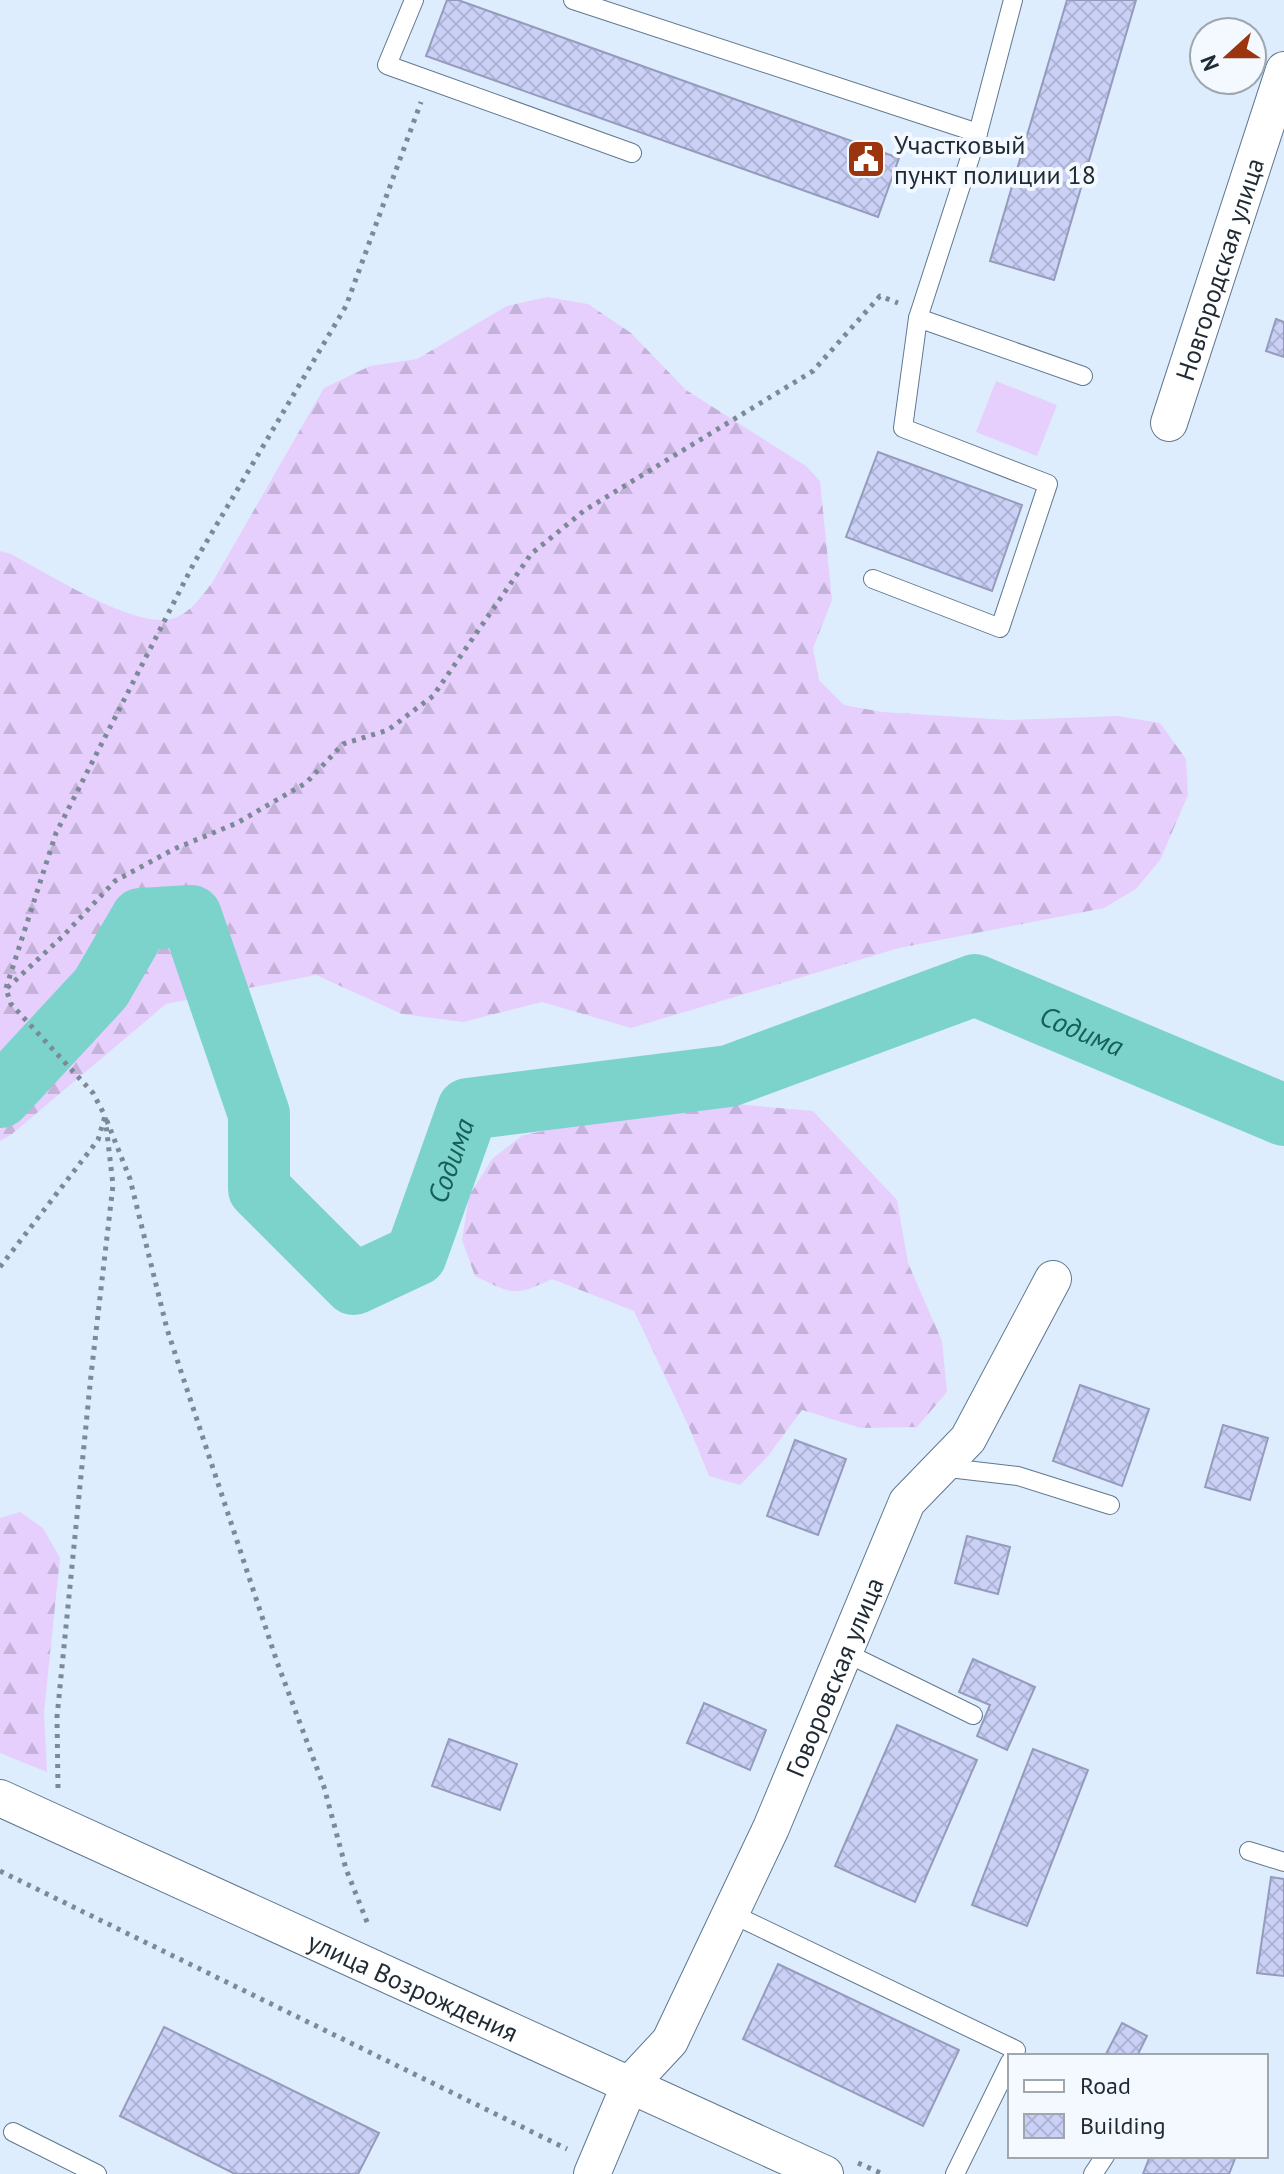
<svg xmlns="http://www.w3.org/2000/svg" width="1284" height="2174" viewBox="0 0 1284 2174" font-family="'PT Sans',sans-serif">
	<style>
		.forest { fill: url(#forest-firs) }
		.green { fill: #e6cffc }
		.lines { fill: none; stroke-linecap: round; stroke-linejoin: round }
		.river { stroke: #7bd3cb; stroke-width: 62 }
		.building { fill: url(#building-cross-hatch); stroke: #969bbc; stroke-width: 2 }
		.service-casing { stroke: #5f7890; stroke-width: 20 }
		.minor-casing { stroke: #5f7890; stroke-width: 38 }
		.path { stroke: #7c8a97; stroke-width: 5; stroke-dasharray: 4 6; stroke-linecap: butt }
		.service { stroke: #fff; stroke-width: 18 }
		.minor { stroke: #fff; stroke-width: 36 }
		.labels { text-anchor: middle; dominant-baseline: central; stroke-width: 8; stroke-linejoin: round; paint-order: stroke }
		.poi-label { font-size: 26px; fill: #1f2a34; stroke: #f3f9ff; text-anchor: start }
		.street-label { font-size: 26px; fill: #1f2a34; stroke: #f3f9ff }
		.water-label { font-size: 28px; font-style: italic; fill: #16605a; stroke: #f3f9ff }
	</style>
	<defs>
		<pattern id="forest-firs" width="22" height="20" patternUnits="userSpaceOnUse" patternTransform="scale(2)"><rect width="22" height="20" fill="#e6cffc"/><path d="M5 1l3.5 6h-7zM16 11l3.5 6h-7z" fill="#c5b2d9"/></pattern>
		<pattern id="building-cross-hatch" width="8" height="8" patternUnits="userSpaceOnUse" patternTransform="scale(2)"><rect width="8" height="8" fill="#cbd1f6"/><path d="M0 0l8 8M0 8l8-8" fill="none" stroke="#aeb4d4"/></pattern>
	</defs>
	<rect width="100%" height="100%" fill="#ddedfe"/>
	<g class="forest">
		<path d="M547,297L588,304L631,333L686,390L806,466L820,481L832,600L813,648L819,680L844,705L882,712L1008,720L1118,716L1160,723L1186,759L1188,795L1160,860L1136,889L1104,908L899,948L631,1028L542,1002L463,1022L402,1014L316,975L166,1004L12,1134L0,1141V551L11,554C47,573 133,628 171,619C190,614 200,598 212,583L324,388L370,366L417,359L507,306Z"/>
		<path d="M724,1103L813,1111L897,1200L908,1263L942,1341L947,1392L917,1427L861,1428L802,1410L768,1456L740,1485L709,1476L689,1427L634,1311L552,1279C514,1297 512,1294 475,1276L462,1240L469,1196L492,1159L523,1135L622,1116Z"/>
		<path d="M20,1512L43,1528L60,1558L44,1712L47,1772L0,1753V1518Z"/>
	</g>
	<path class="green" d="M996,381L1057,405L1037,456L976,432Z"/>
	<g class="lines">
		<path class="river" id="s1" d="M0,1097L101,988L141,919L191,916L259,1114V1189L354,1284L416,1255L468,1109L729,1076L975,985L1284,1115"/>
	</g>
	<g class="building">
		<path d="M447,0H458L899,158L878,217L426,56Z"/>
		<path d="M1067,0H1136L1054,280L990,261Z"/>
		<path d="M1276,319L1284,322V357L1266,351Z"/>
		<path d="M878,452L1022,505L992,591L846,537Z"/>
		<path d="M1080,1385L1149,1409L1122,1486L1053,1461Z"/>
		<path d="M1223,1425L1268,1438L1250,1500L1205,1487Z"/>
		<path d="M795,1440L846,1459L818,1535L767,1516Z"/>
		<path d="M967,1536L1010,1547L998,1594L955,1583Z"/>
		<path d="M973,1659L1035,1687L1007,1750L977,1736L990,1705L959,1692Z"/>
		<path d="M704,1703L766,1730L750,1770L687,1743Z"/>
		<path d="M897,1725L977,1760L915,1902L835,1866Z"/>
		<path d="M449,1739L517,1764L500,1810L432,1786Z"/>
		<path d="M1033,1749L1088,1770L1027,1926L972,1905Z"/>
		<path d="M1271,1877L1284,1879V1976L1257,1973Z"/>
		<path d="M778,1964L959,2050L923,2126L743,2039Z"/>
		<path d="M1122,2023L1147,2036L1137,2056H1105Z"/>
		<path d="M164,2027L379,2133L358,2174H235L120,2116Z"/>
		<path d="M1150,2156H1236L1229,2174H1143Z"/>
	</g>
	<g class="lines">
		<defs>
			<g id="service">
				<path d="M414,0L387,65L632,153"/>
				<path d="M573,0L978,133"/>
				<path d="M918,318L1083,376"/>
				<path d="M873,579L1000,628L1048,484L903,428L918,318L978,133L1013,0"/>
				<path d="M940,1467L1018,1476L1110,1505"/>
				<path d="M844,1652L973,1715"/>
				<path d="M1249,1851L1284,1862"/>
				<path d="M730,1913L1016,2050L1013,2056"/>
				<path d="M13,2132L97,2174"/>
				<path d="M955,2174L1010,2062"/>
				<path d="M1093,2174L1105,2156"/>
			</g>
			<g id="minor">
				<path id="s2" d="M1169,423L1284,70"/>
				<path id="s3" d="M0,1798L825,2174"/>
				<path id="s4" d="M592,2174L630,2084L670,2041L771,1828L907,1502L968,1439L1053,1279"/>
			</g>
		</defs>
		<use href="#service" class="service-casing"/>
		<use href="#minor" class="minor-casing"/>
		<g class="path">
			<path d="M6,988L56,833L194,563L346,306L421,102"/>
			<path d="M0,1267L98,1140L105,1116L93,1093L11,1004L6,989L63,936L115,881L174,849L237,823L306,783L343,744L388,730L433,696L531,554L585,510L813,371L880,296L898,303"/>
			<path d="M58,1788L57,1717L91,1375L113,1185L105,1116L130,1179L167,1329L277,1662L324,1787L346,1869L369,1927"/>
			<path d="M0,1871L567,2149"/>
			<path d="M858,2163L883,2174"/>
		</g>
		<use href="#service" class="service"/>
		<use href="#minor" class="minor"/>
	</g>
	<defs>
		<symbol id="civic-square" viewBox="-11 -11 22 22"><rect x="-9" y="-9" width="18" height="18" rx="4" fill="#9b350f" stroke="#f3f9ff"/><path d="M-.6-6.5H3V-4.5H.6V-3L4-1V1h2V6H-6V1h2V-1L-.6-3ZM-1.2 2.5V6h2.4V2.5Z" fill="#fff"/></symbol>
	</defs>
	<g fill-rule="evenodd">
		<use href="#civic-square" x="844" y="137" width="44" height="44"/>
	</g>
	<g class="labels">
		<g class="poi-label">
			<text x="894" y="144">Участковый<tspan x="894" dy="30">пункт полиции 18</tspan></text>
		</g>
		<g class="street-label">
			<text stroke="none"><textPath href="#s2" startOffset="162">Новгородская улица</textPath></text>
			<text stroke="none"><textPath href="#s4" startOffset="556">Говоровская улица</textPath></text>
			<text stroke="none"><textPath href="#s3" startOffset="454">улица Возрождения</textPath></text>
		</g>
		<g class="water-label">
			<text stroke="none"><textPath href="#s1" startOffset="1562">Содима</textPath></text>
			<text stroke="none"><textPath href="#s1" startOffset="866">Содима</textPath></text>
		</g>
	</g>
	<rect x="1008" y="2054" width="260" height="104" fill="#f3f9ff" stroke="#9ea6ae" stroke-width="2"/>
	<rect x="1024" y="2080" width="40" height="12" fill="#ffffff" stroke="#9ea6ae" stroke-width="2"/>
	<text x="1080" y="2094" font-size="24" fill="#1f2a34">Road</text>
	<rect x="1024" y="2114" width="40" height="24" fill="url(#building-cross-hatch)" stroke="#9ea6ae" stroke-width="2"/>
	<text x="1080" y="2134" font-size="24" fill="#1f2a34">Building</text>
	<g transform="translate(1228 56) rotate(249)"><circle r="38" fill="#f3f9ff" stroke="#9ea6ae" stroke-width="2"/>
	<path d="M0-6L14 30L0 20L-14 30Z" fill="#9b350f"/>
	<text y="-12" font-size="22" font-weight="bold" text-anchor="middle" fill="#1f2a34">N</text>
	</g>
</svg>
